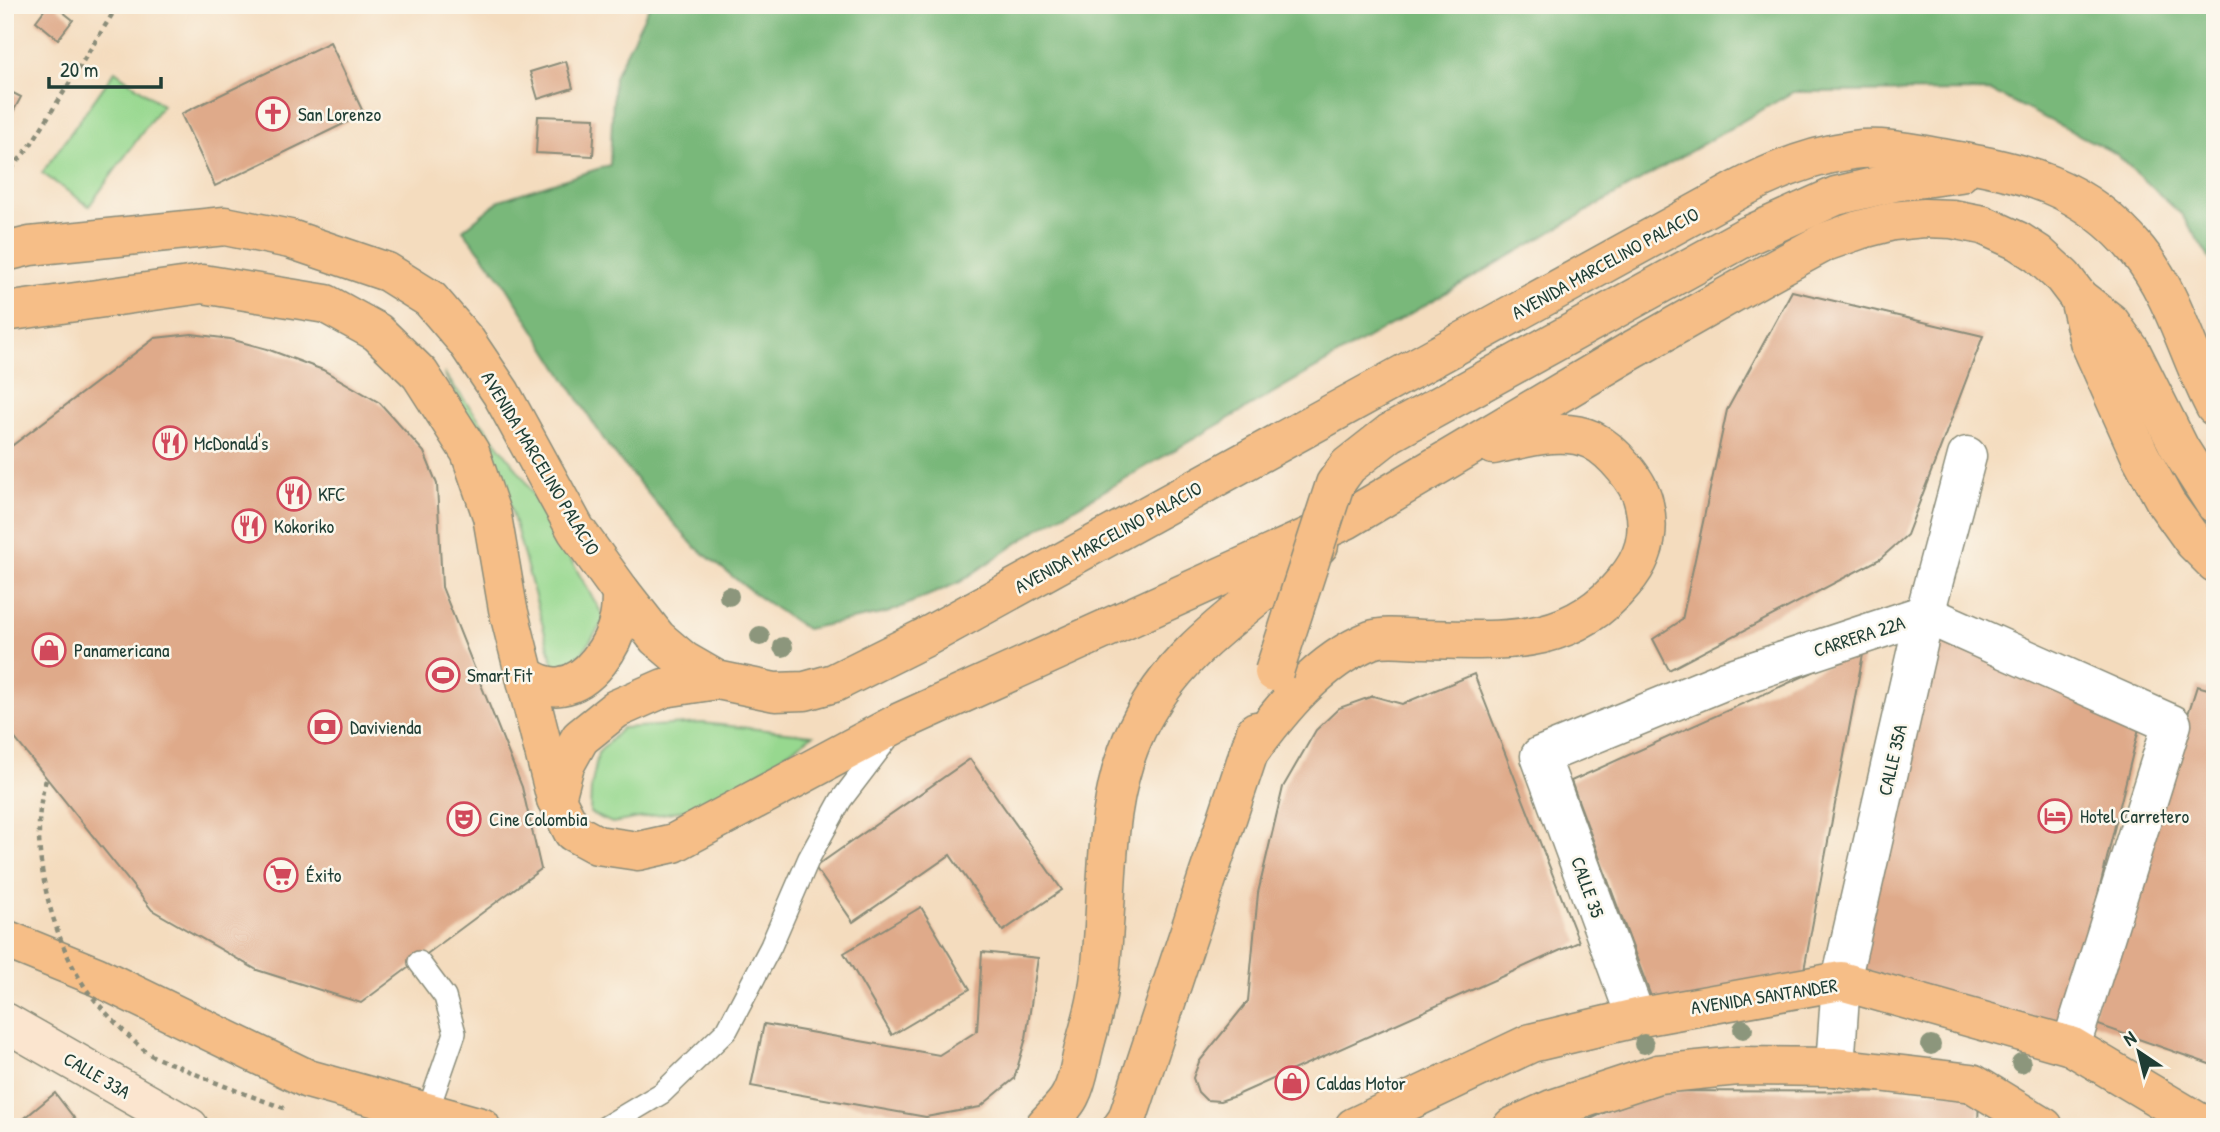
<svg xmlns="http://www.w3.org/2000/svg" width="2220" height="1132" viewBox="0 0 2220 1132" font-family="'Patrick Hand',sans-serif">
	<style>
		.green { fill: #97d88f; stroke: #5b8a62; stroke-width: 2 }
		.forest { fill: #79b87a; stroke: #4c7a57; stroke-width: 2 }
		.building { fill: #dfaa8a }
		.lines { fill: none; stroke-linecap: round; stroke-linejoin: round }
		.lane-casing { stroke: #8a8c79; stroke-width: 24 }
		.street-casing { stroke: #8a8c79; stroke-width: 41 }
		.secondary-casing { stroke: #8a8c79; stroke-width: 41 }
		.primary-casing { stroke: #8a8c79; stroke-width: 41 }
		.path { stroke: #8a8c79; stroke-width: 4.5; stroke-dasharray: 5 5; stroke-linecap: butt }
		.lane { stroke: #fff; stroke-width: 21 }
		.street { stroke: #fff; stroke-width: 38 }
		.secondary { stroke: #fbe5cf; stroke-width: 38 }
		.primary { stroke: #f6be87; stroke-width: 38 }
		.primary-bridge-casing { stroke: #8a8c79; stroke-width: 41; stroke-linecap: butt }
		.path-bridge { stroke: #8a8c79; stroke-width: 4.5; stroke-dasharray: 5 5; stroke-linecap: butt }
		.primary-bridge { stroke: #f6be87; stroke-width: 38 }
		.tree { fill: #8c967c }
		.labels { text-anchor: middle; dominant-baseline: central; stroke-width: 5; stroke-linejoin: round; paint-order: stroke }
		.poi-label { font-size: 19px; fill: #1f3d34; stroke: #fbf7ec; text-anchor: start }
		.street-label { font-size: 19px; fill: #1f3d34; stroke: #fbf7ec }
	</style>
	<rect width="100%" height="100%" fill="#fbf7ec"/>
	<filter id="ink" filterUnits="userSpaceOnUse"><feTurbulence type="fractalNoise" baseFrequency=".0143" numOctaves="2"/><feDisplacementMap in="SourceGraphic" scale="14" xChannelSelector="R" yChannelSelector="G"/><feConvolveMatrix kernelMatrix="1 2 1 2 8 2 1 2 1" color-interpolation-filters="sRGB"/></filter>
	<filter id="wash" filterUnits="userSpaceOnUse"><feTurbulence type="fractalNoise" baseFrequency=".00686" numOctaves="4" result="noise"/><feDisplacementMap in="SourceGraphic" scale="28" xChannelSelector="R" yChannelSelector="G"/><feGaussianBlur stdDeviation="1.57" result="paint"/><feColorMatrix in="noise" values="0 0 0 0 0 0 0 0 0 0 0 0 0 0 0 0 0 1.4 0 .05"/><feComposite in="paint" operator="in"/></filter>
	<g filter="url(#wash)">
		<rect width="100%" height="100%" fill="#f4dcbe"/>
		<g class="green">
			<path d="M115,71L162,105L89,206L42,173Z"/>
			<path d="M444,373L523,477L605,619L582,653L556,674L506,490Z"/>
			<path d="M702,723L813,735L712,805L612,823L590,813L591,789L598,753L622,728Z"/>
		</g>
		<path class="forest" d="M650,5H2215V267L2182,215L2115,153L1991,91L1793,92L1038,529L960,582L887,613L806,629L756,595L694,546L656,503L608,446L503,281L463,230L500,200L610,165L614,77Z"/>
		<g id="blocks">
			<g class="building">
				<path d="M48,5H54L73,20L58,39L36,21Z"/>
				<path d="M330,42L364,114L215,186L181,114Z"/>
				<path d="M566,61L573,88L538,99L530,72Z"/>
				<path d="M5,89L21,97L5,127Z"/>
				<path d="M538,116L595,118L593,156L536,153Z"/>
				<path d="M1792,291L1983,336L1907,535L1880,559L1669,670L1653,639L1682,620L1727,410Z"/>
				<path d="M192,334L230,339L267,349L323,370L380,403L424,452L437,484L442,587L522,787L541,869L361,1003L257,970L152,910L5,726V451L155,338Z"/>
				<path d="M1934,628L2142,716L2093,915L2058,1037L1855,967Z"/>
				<path d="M1864,649L1801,986L1656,1010L1571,781Z"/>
				<path d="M1474,674L1579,942L1235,1096L1220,1101L1206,1100L1198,1092L1193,1078L1199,1062L1248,1001L1258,893L1283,787L1316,730L1339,708L1373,696L1402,704Z"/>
				<path d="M2197,686L2215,691V1066L2090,1022Z"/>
				<path d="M970,759L1062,890L1003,931L950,855L853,922L815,867Z"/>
				<path d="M921,907L970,989L892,1035L844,953Z"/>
				<path d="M982,952L1038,958L1026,1038L1014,1079L980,1107L926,1117L751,1086L764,1024L939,1055L977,1031Z"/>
				<path d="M1652,1091L1979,1092L1978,1127H1573Z"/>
				<path d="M55,1093L81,1127H14Z"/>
			</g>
		</g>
	</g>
	<g filter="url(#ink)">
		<use href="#blocks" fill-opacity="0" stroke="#8a8c79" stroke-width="2"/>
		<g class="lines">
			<defs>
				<g id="lane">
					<path d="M419,962L445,997L455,1033L427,1113"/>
					<path d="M605,1127L662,1093L727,1030L771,946L809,858L841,800L889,737"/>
				</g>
				<g id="street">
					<path d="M1636,1018L1540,756L1726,680L1925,614L2172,724L2071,1046"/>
					<path d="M1835,1067L1841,981L1925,614L1967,456"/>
				</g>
				<path id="secondary" d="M5,1022L189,1127"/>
				<g id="primary">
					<path d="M1747,236L1836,196L1894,182L1960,173"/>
					<path d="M5,252L30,246L225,226L290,239L387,272L430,299L466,341L501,393L576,530L621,592L657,638L684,661L717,680L775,692L805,691L834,683L926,637L1738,190C1775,170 1811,156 1853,150C1882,146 1913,153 1942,158C2022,172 2083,184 2138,251C2175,296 2188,356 2215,407"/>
					<path d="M2079,298L2089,341L2140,455L2166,503L2194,542L2215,563"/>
					<path d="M5,312L203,284L326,304L377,332L420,374L470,452L492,516L508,609L556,799L573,832L597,845L638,851L674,843L900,722L1346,520L1629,352L1770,272L1825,242L1859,230L1893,221L1924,218L1952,219L1983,225L2018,241L2038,254L2063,277L2079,298L2110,322L2131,351L2180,449L2215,504"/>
					<path d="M525,676C536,682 547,688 561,686C590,682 613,646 619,619C621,610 621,601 621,592"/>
					<path d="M1248,754C1280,710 1319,661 1371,640C1386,635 1409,639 1424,639C1502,640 1569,649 1624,582C1644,559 1651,534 1644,504C1640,482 1612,450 1592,440C1562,426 1523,439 1493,445"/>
					<path d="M556,799L565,765L580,738L616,709L664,688L717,680"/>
					<path d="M5,939L96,976L308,1079L481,1127"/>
					<path d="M1044,1127C1052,1117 1066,1106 1071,1094C1078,1081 1080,1063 1084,1048C1088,1031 1094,1014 1097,996C1112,908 1097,812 1137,729C1178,644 1252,606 1319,545"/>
					<path d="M1122,1127L1127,1120L1256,731"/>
					<path d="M1354,1127L1531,1043L1636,1018L1841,981L2071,1046L2207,1127"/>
					<path d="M1512,1127L1552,1109L1658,1074L1738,1066L1835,1067L1972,1083L2044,1127"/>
				</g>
			</defs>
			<use href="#lane" class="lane-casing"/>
			<use href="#street" class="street-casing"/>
			<use href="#secondary" class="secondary-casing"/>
			<use href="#primary" class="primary-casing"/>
			<path class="path" d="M5,177L30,146L118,5"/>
			<use href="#lane" class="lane"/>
			<use href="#street" class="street"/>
			<use href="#secondary" class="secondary"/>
			<use href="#primary" class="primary"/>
			<defs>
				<path id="primary-bridge" d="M1274,672L1335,484L1348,466L1390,433L1747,236"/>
			</defs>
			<use href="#primary-bridge" class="primary-bridge-casing"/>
			<path class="path-bridge" d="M46,780C26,842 51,940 89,993C100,1007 130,1039 144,1050C153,1058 167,1062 178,1066C214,1083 250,1096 287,1109"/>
			<use href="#primary-bridge" class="primary-bridge"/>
		</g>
		<g class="tree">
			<circle cx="729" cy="596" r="10"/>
			<circle cx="760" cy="636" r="10"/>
			<circle cx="783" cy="647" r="10"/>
			<circle cx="1743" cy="1029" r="10"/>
			<circle cx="1644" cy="1044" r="10"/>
			<circle cx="1931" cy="1045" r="10"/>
			<circle cx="2021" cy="1063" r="10"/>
		</g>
	</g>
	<defs>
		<symbol id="church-ring" viewBox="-11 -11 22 22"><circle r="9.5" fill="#fbf7ec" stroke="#d1495b" stroke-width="1.5"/><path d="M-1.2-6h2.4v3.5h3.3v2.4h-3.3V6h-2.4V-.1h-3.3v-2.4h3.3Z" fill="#d1495b"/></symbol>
		<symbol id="restaurant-ring" viewBox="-11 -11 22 22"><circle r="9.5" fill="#fbf7ec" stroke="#d1495b" stroke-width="1.5"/><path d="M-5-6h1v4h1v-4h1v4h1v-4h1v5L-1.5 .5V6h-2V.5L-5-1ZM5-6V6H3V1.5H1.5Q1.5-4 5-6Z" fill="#d1495b"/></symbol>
		<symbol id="shop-ring" viewBox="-11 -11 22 22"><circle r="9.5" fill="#fbf7ec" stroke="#d1495b" stroke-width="1.5"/><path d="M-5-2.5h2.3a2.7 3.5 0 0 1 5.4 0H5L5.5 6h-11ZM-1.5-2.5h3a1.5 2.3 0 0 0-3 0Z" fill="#d1495b"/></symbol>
		<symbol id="stadium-ring" viewBox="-11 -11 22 22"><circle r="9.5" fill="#fbf7ec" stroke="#d1495b" stroke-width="1.5"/><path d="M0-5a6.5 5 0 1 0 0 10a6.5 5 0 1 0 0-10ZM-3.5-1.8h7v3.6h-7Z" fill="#d1495b"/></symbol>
		<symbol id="bank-ring" viewBox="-11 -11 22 22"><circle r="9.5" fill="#fbf7ec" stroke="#d1495b" stroke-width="1.5"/><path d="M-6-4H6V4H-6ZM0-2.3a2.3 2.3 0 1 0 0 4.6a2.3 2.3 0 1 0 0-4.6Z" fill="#d1495b"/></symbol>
		<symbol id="hotel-ring" viewBox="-11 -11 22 22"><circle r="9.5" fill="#fbf7ec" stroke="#d1495b" stroke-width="1.5"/><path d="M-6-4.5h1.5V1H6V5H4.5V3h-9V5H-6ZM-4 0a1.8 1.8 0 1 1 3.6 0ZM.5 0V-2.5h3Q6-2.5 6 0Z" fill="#d1495b"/></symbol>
		<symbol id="theatre-ring" viewBox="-11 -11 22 22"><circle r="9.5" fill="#fbf7ec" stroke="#d1495b" stroke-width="1.5"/><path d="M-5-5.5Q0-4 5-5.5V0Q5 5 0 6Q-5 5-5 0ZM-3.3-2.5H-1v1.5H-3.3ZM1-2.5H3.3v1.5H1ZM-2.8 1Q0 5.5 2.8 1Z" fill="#d1495b"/></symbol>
		<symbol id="supermarket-ring" viewBox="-11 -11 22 22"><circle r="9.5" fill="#fbf7ec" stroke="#d1495b" stroke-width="1.5"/><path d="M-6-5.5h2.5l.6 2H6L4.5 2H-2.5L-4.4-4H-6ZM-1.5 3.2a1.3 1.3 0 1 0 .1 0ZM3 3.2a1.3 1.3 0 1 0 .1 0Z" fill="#d1495b"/></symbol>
	</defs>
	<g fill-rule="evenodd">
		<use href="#church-ring" x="254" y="95" width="38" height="38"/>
		<use href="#restaurant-ring" x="151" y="424" width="38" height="38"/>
		<use href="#restaurant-ring" x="275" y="475" width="38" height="38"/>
		<use href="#restaurant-ring" x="230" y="507" width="38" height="38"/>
		<use href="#shop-ring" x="30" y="631" width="38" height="38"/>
		<use href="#stadium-ring" x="424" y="656" width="38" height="38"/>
		<use href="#bank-ring" x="306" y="708" width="38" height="38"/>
		<use href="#hotel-ring" x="2036" y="797" width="38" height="38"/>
		<use href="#theatre-ring" x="445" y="800" width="38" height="38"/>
		<use href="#supermarket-ring" x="262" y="856" width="38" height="38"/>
		<use href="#shop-ring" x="1273" y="1064" width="38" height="38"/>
	</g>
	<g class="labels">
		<g class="poi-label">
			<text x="298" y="114">San Lorenzo</text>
			<text x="194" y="443">McDonald's</text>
			<text x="318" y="494">KFC</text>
			<text x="274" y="526">Kokoriko</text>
			<text x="74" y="650">Panamericana</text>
			<text x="467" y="675">Smart Fit</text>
			<text x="350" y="727">Davivienda</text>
			<text x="2080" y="816">Hotel Carretero</text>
			<text x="489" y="819">Cine Colombia</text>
			<text x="306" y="875">Éxito</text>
			<text x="1316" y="1083">Caldas Motor</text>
		</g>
		<g class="street-label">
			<text transform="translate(1605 263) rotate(-29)">AVENIDA MARCELINO PALACIO</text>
			<text transform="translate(541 463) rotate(59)">AVENIDA MARCELINO PALACIO</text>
			<text transform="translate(1108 537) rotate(-29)">AVENIDA MARCELINO PALACIO</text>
			<text transform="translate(1859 636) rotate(-18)">CARRERA 22A</text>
			<text transform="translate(1892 760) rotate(-77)">CALLE 35A</text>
			<text transform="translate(1588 887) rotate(70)">CALLE 35</text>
			<text transform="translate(1764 996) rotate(-9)">AVENIDA SANTANDER</text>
			<text transform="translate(97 1075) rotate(30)">CALLE 33A</text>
		</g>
	</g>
	<rect width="2220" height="1132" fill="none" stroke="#fbf7ec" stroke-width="28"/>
	<g transform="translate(2139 1052) rotate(325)" stroke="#fbf7ec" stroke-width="5" paint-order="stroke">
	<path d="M0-5L12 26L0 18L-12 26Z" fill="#1f3d34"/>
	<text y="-10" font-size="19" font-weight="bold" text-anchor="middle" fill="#1f3d34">N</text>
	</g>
	<path d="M49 77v10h112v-10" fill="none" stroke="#1f3d34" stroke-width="3.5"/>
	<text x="60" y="77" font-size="21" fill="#1f3d34" stroke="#fbf7ec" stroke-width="5" paint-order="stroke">20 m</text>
</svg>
